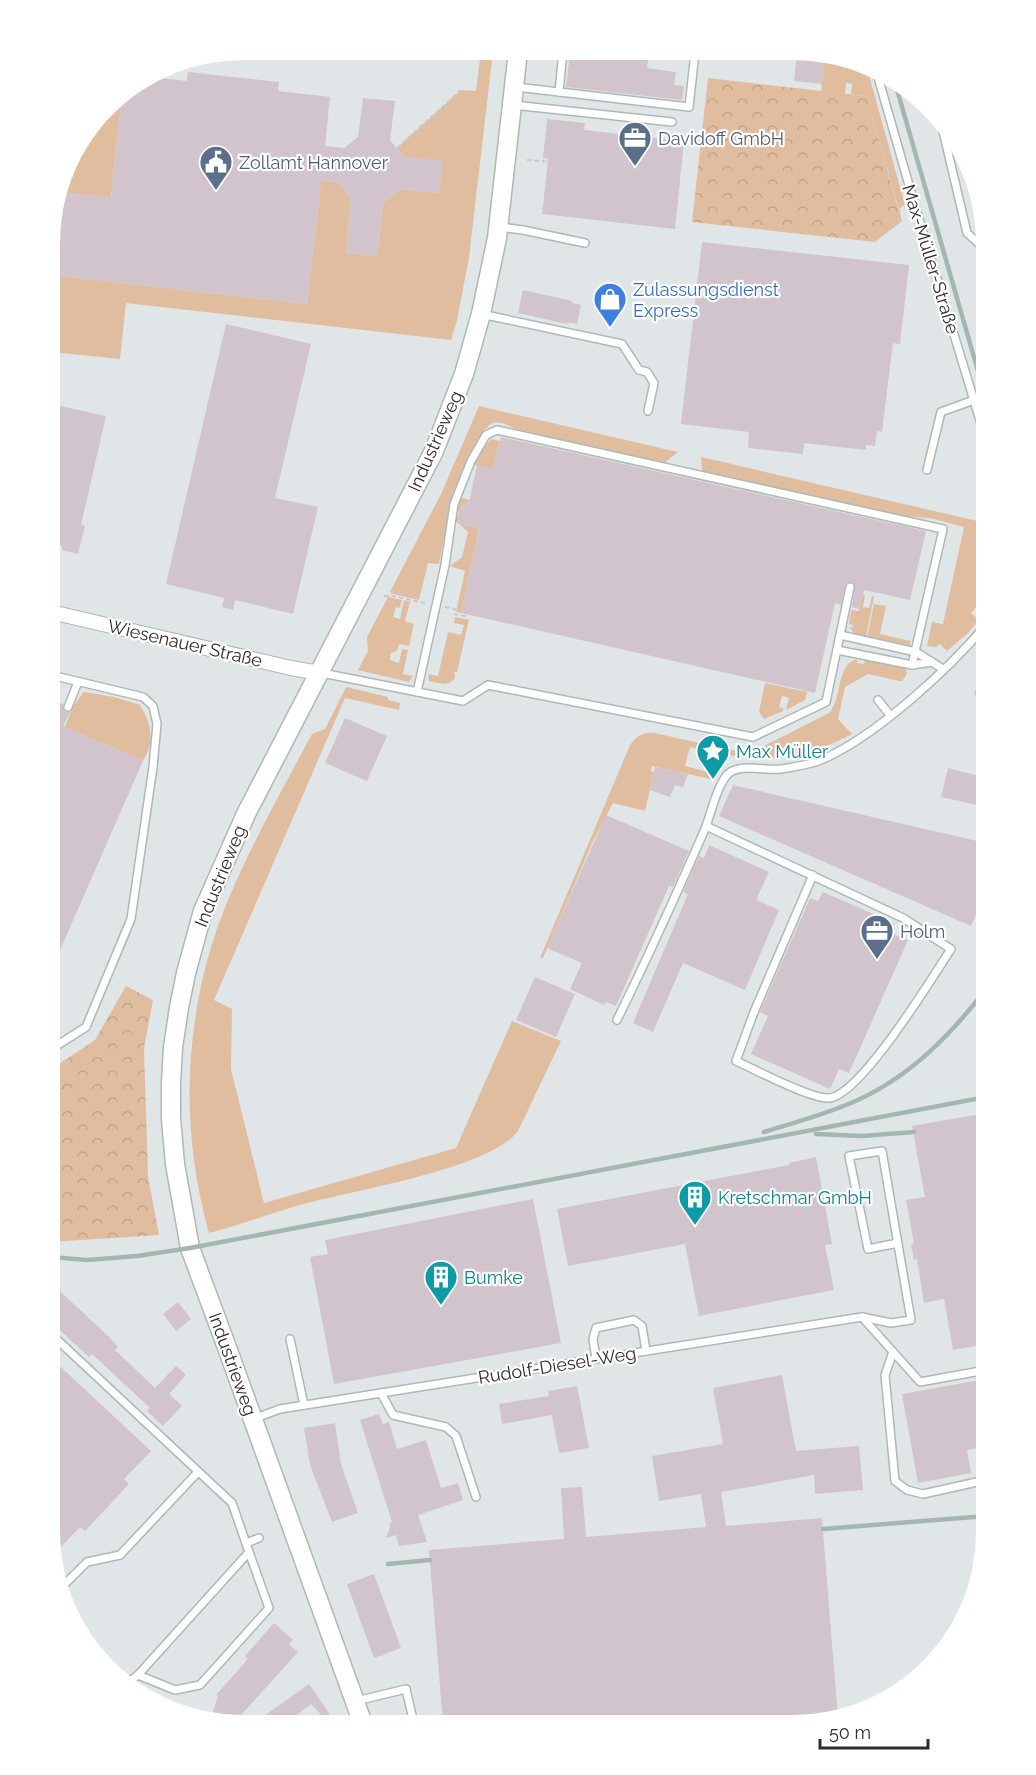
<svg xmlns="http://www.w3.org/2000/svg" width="1036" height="1775" viewBox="0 0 1036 1775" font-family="Raleway,sans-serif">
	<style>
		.industrial { fill: #e0e6e7 }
		.grass { fill: #e1bda0 }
		.forest { fill: url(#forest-crowns) }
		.building { fill: #d1c4cc }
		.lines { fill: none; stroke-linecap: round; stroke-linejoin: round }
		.service-casing { stroke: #adb9b4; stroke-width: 10 }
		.minor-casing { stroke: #adb9b4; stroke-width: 16 }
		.tertiary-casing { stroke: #adb9b4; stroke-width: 21 }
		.path { stroke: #c8c8c8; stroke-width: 2; stroke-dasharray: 4.5 3; stroke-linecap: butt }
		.service { stroke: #fff; stroke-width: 7 }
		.minor { stroke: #fff; stroke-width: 14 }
		.tertiary { stroke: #fff; stroke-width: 18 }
		.rail { stroke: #a3b6af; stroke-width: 4.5 }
		.labels { text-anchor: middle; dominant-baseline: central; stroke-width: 4.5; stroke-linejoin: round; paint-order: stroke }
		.service-label { font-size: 18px; fill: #4e5e75; stroke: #fff; text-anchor: start }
		.street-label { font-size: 18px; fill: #2d2d2d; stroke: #fff }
		.shop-label { font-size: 18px; fill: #366cbe; stroke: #fff; text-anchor: start }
		.culture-label { font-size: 18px; fill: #0d838f; stroke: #fff; text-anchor: start }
	</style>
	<defs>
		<pattern id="forest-crowns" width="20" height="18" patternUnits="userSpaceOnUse" patternTransform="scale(1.5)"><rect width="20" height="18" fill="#e1bda0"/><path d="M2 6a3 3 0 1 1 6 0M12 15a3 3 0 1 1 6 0" fill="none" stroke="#c1a38a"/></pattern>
	</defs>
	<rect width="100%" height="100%" fill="#eee0e9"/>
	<path class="industrial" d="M243,50L830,53L920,97L976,181L986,243V1545L972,1606L946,1650L910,1686L855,1715L793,1725L218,1724L125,1685L82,1640L60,1594L50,1532L51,218L70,157L115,98L169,64Z"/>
	<g class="grass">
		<path d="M481,51H493L469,258L457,320L451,340L126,303L120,359L51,352V275L307,304L321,180L338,182L351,199L346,252L377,256L383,203L400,189L439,193L442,161L404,157L397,148L461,90L476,91Z"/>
		<path d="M825,53H830L868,71L905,205L900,208L901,216L866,96L851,94L852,84L846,83L845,94L821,91Z"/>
		<path d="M122,94L111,198L59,192L70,157L115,98Z"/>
		<path d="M479,406L678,452L664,463L519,430C511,427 501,421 493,423C478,428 455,489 451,505C446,524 443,544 439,564L428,563L419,600L393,594L390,592L441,494Z"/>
		<path d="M491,439L500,441L493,469L474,465L478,455Z"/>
		<path d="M701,457L986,523V591L983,598L971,613L979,620L967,634L947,651L940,644L936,647L927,646L932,622L943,624L964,527L930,518L898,516L702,472Z"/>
		<path d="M460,497L469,500L468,503L462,506L457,513L459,522L467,527L485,503L461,613L456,612L465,571L450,566L462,557L468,532L456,521L455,518Z"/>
		<path d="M855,593L865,595L863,607L869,608L872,596L874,597L866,636L854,633L849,627H853V625L849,624L851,610L859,611L861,600L854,599Z"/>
		<path d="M388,597L402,600L400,608L396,607L393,617L400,619L404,600L410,602L405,621L414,624L409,646L399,644L397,651L391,653L390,660L399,663L402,649L408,650L403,674L413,676L409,682L358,670L368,651L367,637Z"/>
		<path d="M874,604L886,606L880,634L911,641L910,645L867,637Z"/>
		<path d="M455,617L469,620L457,672H454L455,678C448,687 439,683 429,681L428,674L438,676L448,632L461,635L464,625L454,623Z"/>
		<path d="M857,659V663L864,664L865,659L906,669L907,674L902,681H899L868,674L845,687L838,719L852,734C792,766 753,762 690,747L685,766L712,773L715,780L652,766L651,771L654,772L645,811L613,803L593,841L543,958H540L630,745C637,736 643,732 654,733L745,753L754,751L829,713C843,698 835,665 857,659Z"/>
		<path d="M765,683L807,692L805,700L786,710L789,698L782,696L779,707L783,708V711L764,719L759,712Z"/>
		<path d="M346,687L388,697V700L400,703L399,710L345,698L214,1000L232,1009L231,1069L264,1203L456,1148L512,1021L561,1041L518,1131C490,1169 349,1191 300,1205C270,1214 239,1225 209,1233C178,1123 184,1006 228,900C252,843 283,788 312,734L325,729Z"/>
		<path d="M84,692L114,697L140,705C152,725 155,741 143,761L65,727L72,708Z"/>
	</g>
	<g class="forest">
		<path d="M708,78L866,96L902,221L875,242L692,222Z"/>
		<path d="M126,986L153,1000L144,1048L148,1176L159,1235L50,1242V1070L95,1040Z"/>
	</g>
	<g class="building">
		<path d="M570,52H649L647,68L676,72L674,85L684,86L682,100L566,87Z"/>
		<path d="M797,53H825L822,84L794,81Z"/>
		<path d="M188,72L279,82L278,91L330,97L325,146L344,148L358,137L363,98L395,101L390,140L404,157L443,161L439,193L400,189L383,203L377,256L346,252L351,199L338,182L321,180L307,304L51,275V218L59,192L111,198L122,94L149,77L187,81Z"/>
		<path d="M547,119L585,123L584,130L684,141L675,229L542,214L548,159L543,158Z"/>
		<path d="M702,242L909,265L900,344L893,343L882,432L877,431L875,446L866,445V450L804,443L803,454L748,448L749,432L681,424Z"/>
		<path d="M523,290L572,301V303L581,305L577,324L567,322V324L518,313Z"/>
		<path d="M226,324L311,344L275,498L318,507L293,614L235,600L233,610L222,607L224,598L166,584Z"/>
		<path d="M51,404L106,416L81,525L85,526L78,554L62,550V546L51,543Z"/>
		<path d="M501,437L926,531L910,600L864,590L859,609L852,607L855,586L852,582L846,583L841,605L835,603L815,693L461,613L480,527H467L461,524L458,518L459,509L469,502L477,465L493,469Z"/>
		<path d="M982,664L986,665V698L974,695Z"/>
		<path d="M51,699L63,704V708L65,712H70L63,726L143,761L50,973Z"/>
		<path d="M345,718L387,736L367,781L325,763Z"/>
		<path d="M655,767L688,774L683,787L675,785L670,797L650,790Z"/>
		<path d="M948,768L986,778V807L941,797Z"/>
		<path d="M733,785L986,843V852L983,860L986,861V891L971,926L719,816Z"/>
		<path d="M606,815L689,851L673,887L669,886L616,1006L606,1002L604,1005L570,989L582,963L547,948Z"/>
		<path d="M709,845L769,872L756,900L779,910L745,990L683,963L653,1032L633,1023L688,894L683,892L699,856L704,858Z"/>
		<path d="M823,892L894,923L890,933L908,940L849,1073L839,1069L830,1089L751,1054L768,1016L760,1012L810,898L818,901Z"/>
		<path d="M535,977L575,994L556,1037L516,1020Z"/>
		<path d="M986,1113V1344L953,1350L944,1299L924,1303L917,1259L914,1260L911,1244H914L906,1200L925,1197L912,1126Z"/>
		<path d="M816,1157L832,1244L825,1245L834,1290L699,1316L685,1244L568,1266L557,1209L789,1165V1163Z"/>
		<path d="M533,1199L561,1343L334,1384L310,1257L328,1254L325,1240Z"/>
		<path d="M50,1282L108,1336L118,1347L115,1350L155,1388L176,1366L186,1375L169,1394L182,1406L163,1426L147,1411L150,1408L92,1354L89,1357L50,1321Z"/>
		<path d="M178,1302L191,1319L176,1331L163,1314Z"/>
		<path d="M50,1357L151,1451L124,1479L129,1484L85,1531L80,1527L53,1555L50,1532Z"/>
		<path d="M782,1375L796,1451L859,1446L863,1490L815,1494L814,1475L721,1492L726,1526L822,1518L838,1718L793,1725L443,1724L429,1550L564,1539L561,1488L582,1487L586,1537L706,1527L701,1494L659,1501L652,1456L723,1444L713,1388Z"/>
		<path d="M986,1379V1446L967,1450L971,1473L918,1483L902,1394Z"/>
		<path d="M577,1386L589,1448L559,1453L552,1415L502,1424L499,1404L549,1396L548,1391Z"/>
		<path d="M379,1414L383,1424L389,1422L397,1449L426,1440L441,1488L458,1483L463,1500L418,1515L427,1542L399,1546L396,1535L386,1538L390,1527L389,1524L392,1522L360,1420Z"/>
		<path d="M335,1423L341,1464L358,1513L332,1522L310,1465L304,1428Z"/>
		<path d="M374,1574L401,1648L374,1658L347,1584Z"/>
		<path d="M274,1623L293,1640L289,1644L298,1652L233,1724H218L210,1721L218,1696L216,1695L248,1659L245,1656Z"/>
		<path d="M309,1684L331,1716L326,1720L311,1704L285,1724H253Z"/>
	</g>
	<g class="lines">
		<defs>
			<g id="service">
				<path d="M878,77L915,206L986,440"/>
				<path d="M516,87L689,107L695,52"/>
				<path d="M559,92L563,51"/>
				<path d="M513,105L672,122"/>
				<path d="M943,131L967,233L986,250"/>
				<path d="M499,227L523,230L585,243"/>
				<path d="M481,314L622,344L639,370L647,372L654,383L648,411"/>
				<path d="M927,470L941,412L974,400"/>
				<path d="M840,635L916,652L943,669"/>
				<path d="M837,650L912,665L932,662"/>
				<path d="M322,673L463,701L488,685L753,737L826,702L850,587"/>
				<path d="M417,692L445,565L454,504L471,461L486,435L497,430L943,529L912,665"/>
				<path d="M878,700L890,715"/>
				<path d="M68,707L78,682"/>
				<path d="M706,826L903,918L951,949C932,978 862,1093 830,1098C812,1100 754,1069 736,1061L754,1012L813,875"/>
				<path d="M617,1020C648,957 677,893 705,829C711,814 717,785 728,774C740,763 765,771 781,769C793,767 809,765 821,760C875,737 948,670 986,625"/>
				<path d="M50,1050L86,1027L131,919L153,767L157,724L153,706L143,697L51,675"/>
				<path d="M862,1317L920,1382L986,1370"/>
				<path d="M50,1333L232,1503L249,1552L138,1675L125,1685"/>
				<path d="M290,1339L304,1405"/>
				<path d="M893,1352L885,1375L895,1481L907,1490L923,1494L986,1480"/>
				<path d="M596,1359L593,1339L596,1328L634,1320L642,1326L646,1351"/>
				<path d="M381,1393L393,1415L446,1427L456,1436L476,1497"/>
				<path d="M253,1419L280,1409L862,1317L891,1323L911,1320L882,1151L849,1156L868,1249L898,1243"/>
				<path d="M246,1543L259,1538"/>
				<path d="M59,1590L87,1562L120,1555L198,1472"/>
				<path d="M138,1675L175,1690L200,1685L269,1608L249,1552"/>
				<path d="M356,1701L406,1689L414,1724"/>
			</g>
			<path id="minor" d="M51,612L291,668L319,673"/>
			<path id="tertiary" d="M363,1724L225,1342L190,1248L175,1164L171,1119V1083L173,1047L179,1008L186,973L203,911L246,814L434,451L464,374L481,314L497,238L518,51"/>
		</defs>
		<use href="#service" class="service-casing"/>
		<use href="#minor" class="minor-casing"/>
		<use href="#tertiary" class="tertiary-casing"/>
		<g class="path">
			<path d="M397,148L461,90"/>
			<path d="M527,160L553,162"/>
			<path d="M986,259L982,295L986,306"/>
			<path d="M384,596H392L425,603"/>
			<path d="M445,607L455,609L454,614L465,616V614"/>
		</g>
		<use href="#service" class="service"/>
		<use href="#minor" class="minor"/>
		<use href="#tertiary" class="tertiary"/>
		<g class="rail">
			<path d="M896,86L986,399"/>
			<path d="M764,1132C793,1123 823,1115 851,1103C908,1079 950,1036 986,989"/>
			<path d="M816,1134L862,1136L914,1132"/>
			<path d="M50,1257L87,1260L137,1256L190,1248L986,1097"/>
			<path d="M823,1529L986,1516"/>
			<path d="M388,1564L430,1560"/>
		</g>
	</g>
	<defs>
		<symbol id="office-pin" viewBox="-11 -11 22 30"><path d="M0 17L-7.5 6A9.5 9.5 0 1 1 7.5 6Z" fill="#5c6f8a" stroke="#fff"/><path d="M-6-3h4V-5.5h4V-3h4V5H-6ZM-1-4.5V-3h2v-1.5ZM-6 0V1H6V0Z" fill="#fff"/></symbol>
		<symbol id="civic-pin" viewBox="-11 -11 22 30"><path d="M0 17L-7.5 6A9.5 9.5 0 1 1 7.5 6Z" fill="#5c6f8a" stroke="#fff"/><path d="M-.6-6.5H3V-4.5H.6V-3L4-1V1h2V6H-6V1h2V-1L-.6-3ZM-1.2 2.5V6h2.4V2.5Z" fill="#fff"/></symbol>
		<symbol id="shop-pin" viewBox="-11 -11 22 30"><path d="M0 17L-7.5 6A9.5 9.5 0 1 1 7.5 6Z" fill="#3f7fe0" stroke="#fff"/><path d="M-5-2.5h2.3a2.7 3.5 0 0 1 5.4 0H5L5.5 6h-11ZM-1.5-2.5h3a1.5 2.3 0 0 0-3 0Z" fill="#fff"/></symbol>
		<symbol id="sight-pin" viewBox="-11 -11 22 30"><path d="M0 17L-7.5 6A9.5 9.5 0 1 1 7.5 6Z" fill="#0f9aa8" stroke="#fff"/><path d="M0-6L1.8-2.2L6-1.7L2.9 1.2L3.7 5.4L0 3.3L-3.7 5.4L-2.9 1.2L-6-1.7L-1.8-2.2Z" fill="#fff"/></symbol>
		<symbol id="building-pin" viewBox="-11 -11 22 30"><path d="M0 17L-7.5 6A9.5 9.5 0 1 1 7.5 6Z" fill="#0f9aa8" stroke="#fff"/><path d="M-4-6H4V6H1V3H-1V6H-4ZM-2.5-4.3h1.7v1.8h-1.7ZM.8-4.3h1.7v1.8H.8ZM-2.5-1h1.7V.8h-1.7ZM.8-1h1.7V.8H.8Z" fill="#fff"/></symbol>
	</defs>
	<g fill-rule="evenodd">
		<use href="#office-pin" x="616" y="119" width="38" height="52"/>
		<use href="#civic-pin" x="197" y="143" width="38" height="52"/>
		<use href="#shop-pin" x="591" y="280" width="38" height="52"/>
		<use href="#sight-pin" x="694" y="732" width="38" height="52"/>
		<use href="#office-pin" x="858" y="912" width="38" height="52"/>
		<use href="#building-pin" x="676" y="1178" width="38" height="52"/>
		<use href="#building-pin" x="422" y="1258" width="38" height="52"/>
	</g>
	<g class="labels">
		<g class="service-label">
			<text x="658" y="138">Davidoff GmbH</text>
			<text x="239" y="162">Zollamt Hannover</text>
			<text x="900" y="931">Holm</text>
		</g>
		<g class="street-label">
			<text transform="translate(931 259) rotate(73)">Max-Müller-Straße</text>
			<text transform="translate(435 441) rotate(-66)">Industrieweg</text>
			<text transform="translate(185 643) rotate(13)">Wiesenauer Straße</text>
			<text transform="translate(220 876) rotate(-68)">Industrieweg</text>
			<text transform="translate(233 1364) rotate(70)">Industrieweg</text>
			<text transform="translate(557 1365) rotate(-9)">Rudolf-Diesel-Weg</text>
		</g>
		<g class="shop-label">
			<text x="633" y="289">Zulassungsdienst<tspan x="633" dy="21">Express</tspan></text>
		</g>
		<g class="culture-label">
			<text x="736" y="751">Max Müller</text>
			<text x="718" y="1197">Kretschmar GmbH</text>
			<text x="464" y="1277">Bumke</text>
		</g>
	</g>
	<path d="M0 0H1036V1775H0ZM243 60H793A183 183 0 0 1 976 243V1532A183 183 0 0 1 793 1715H243A183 183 0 0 1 60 1532V243A183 183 0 0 1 243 60Z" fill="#fff" fill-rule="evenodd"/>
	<path d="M820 1739v9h108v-9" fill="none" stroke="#2d2d2d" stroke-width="3"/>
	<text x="829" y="1739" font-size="18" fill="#2d2d2d" stroke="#ffffff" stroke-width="4.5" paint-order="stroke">50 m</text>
</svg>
